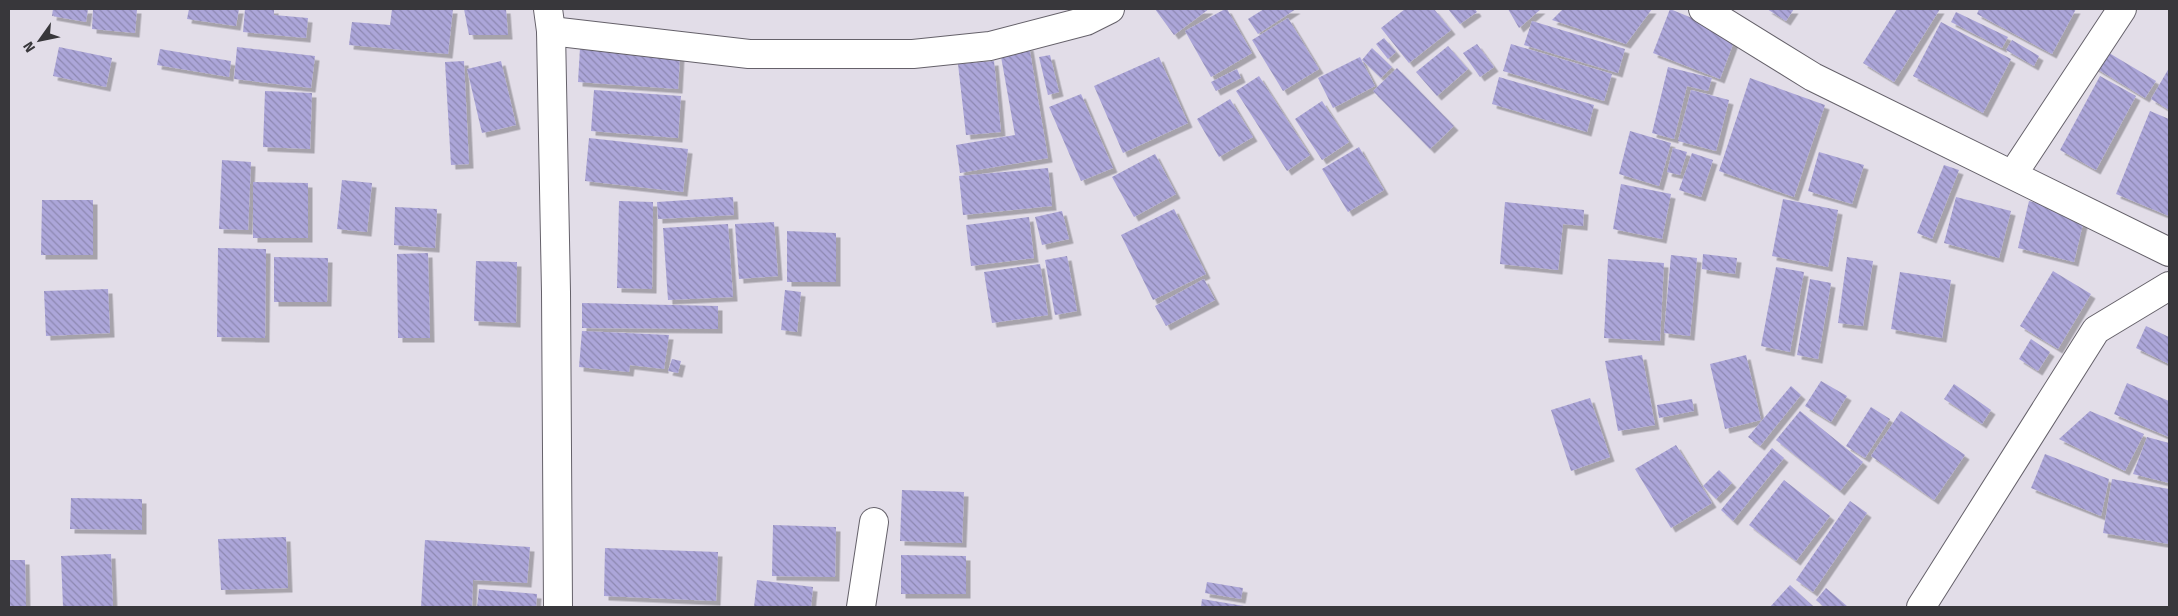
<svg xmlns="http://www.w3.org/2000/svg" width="2178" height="616" viewBox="0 0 2178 616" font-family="'Fira Sans',sans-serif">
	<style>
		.building { fill: url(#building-back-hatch); filter: url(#shadow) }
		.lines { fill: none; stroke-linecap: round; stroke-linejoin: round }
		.street-casing { stroke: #65616a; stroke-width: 30 }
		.street { stroke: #fff; stroke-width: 28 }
	</style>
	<defs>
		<pattern id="building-back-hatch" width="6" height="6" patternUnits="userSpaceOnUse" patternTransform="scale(1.25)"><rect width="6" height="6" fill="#aca6d9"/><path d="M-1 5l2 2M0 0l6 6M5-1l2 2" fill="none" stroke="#8d88b1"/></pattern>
		<filter id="shadow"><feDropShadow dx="4.5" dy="4.5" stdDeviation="0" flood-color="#0004"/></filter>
	</defs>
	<rect width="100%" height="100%" fill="#e2dde8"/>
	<g class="building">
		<path d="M53,9H88L86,22L52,16Z"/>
		<path d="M93,9H137L135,33L92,29Z"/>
		<path d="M189,9H239L236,26L187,19Z"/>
		<path d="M245,9H274V15L308,18L306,38L243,32Z"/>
		<path d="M392,9H453L448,54L349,45L352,22L390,25Z"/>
		<path d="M464,9H506L508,35H469Z"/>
		<path d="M1155,9H1209L1174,35Z"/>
		<path d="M1225,9H1227L1252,53L1211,77L1185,31Z"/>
		<path d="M1264,9H1296L1258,34L1248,19Z"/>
		<path d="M1405,9H1434L1451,30L1409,63L1381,28Z"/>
		<path d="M1448,9H1475L1477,12L1460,24Z"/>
		<path d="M1508,9H1541L1519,28Z"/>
		<path d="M1563,9H1652L1626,44L1552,20Z"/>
		<path d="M1670,9L1736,36L1720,79L1653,53Z"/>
		<path d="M1767,9H1794L1786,21Z"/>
		<path d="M1897,9H1940L1894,82L1863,63Z"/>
		<path d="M1979,9H2076L2052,54L1977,14Z"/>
		<path d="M1956,12L2008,37L2002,48L1951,22Z"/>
		<path d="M1288,18L1319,69L1283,91L1252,40Z"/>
		<path d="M1532,21L1625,49L1618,73L1524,45Z"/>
		<path d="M1941,22L2011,59L1983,113L1913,76Z"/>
		<path d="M1384,38L1396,52L1388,59L1376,44Z"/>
		<path d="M2012,40L2039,56L2034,66L2006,50Z"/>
		<path d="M1477,44L1494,67L1480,77L1463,53Z"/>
		<path d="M1511,44L1612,74L1604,101L1503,71Z"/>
		<path d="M1029,46L1048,158L960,173L956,145L1015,135L1000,51Z"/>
		<path d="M1448,46L1468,69L1437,96L1416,72Z"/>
		<path d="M59,47L112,58L106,87L53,76Z"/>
		<path d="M237,47L315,56L311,88L234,79Z"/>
		<path d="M2099,47L2156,81L2145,98L2089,64Z"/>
		<path d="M580,48L680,55L678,89L578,82Z"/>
		<path d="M1372,48L1392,67L1381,78L1362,60Z"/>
		<path d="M160,49L231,61L229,77L157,65Z"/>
		<path d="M1050,55L1059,92L1048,95L1039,57Z"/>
		<path d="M1159,57L1188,123L1123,153L1094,86Z"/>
		<path d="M1360,57L1375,86L1333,108L1318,78Z"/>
		<path d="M464,61L469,164L451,165L445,62Z"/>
		<path d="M501,61L516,125L482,133L467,69Z"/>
		<path d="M994,61L1001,132L966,135L958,64Z"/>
		<path d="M1668,67L1712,78L1708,91L1687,86L1674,139L1652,133Z"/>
		<path d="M1397,68L1454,126L1430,149L1373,91Z"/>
		<path d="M2169,68V110L2151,99Z"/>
		<path d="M1237,69L1241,78L1216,91L1211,82Z"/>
		<path d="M1259,76L1310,155L1287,171L1236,91Z"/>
		<path d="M2100,76L2136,96L2096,170L2060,150Z"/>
		<path d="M1499,77L1594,105L1587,132L1492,104Z"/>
		<path d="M1750,78L1825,105L1794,197L1719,171Z"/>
		<path d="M594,90L681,96L678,138L591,131Z"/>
		<path d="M1691,90L1729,100L1716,151L1678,141Z"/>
		<path d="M265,91L312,93L310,149L263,147Z"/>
		<path d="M1081,94L1113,168L1081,181L1049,107Z"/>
		<path d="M1230,99L1253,137L1219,157L1197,119Z"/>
		<path d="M1322,101L1349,142L1322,160L1295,119Z"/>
		<path d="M2150,111L2169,119V216L2116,194Z"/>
		<path d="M1630,131L1671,143L1659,186L1619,174Z"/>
		<path d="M589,138L688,149L683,192L585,181Z"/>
		<path d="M1359,147L1384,190L1348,212L1322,169Z"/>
		<path d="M1673,148L1687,152L1680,175L1667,172Z"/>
		<path d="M1819,152L1864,165L1852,204L1808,191Z"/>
		<path d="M1692,153L1713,160L1701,197L1679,190Z"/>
		<path d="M1155,154L1176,194L1134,217L1112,177Z"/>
		<path d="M222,160L251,162L248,230L219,229Z"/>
		<path d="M1944,165L1959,170L1932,239L1917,233Z"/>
		<path d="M1048,168L1052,206L963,215L959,176Z"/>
		<path d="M342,180L372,183L367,232L337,229Z"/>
		<path d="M253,182L308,183V238H253Z"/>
		<path d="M1621,184L1671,194L1662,239L1613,229Z"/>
		<path d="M733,197L734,215L658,219L657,202Z"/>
		<path d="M1956,197L2011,211L1999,258L1944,243Z"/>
		<path d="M1783,199L1838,210L1828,267L1772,256Z"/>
		<path d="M42,200H93V255H41Z"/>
		<path d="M619,201L653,202L652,289L617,288Z"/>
		<path d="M2029,201L2085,215L2074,262L2018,248Z"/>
		<path d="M1505,202L1584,210L1583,226L1563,224L1558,270L1500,264Z"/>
		<path d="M395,207L437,209L435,248L394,245Z"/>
		<path d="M1174,209L1206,274L1153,300L1121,235Z"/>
		<path d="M1062,211L1069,239L1042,245L1035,217Z"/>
		<path d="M1029,217L1034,258L971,266L966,225Z"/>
		<path d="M774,222L778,276L739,279L735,224Z"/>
		<path d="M728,224L733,297L668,300L663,228Z"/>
		<path d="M787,231L836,233V282H787Z"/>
		<path d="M218,248L266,249L265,338L217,337Z"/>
		<path d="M428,253L430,338H398L397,254Z"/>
		<path d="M1703,254L1737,258L1735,274L1702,269Z"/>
		<path d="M1671,255L1697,258L1690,336L1664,333Z"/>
		<path d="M1067,256L1077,311L1055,315L1045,260Z"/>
		<path d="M274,257L328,258L327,302H274Z"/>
		<path d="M1847,257L1873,261L1863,326L1838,323Z"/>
		<path d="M1608,259L1664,263L1660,341L1604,338Z"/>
		<path d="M476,261L517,262L516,323L474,321Z"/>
		<path d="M1040,264L1048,315L992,323L984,272Z"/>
		<path d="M1776,267L1804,272L1790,352L1761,346Z"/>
		<path d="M2053,271L2091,294L2058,349L2020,326Z"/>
		<path d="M1900,272L1951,280L1942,338L1891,329Z"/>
		<path d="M1204,279L1215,300L1166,326L1155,306Z"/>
		<path d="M1810,279L1831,283L1818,359L1797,355Z"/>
		<path d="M108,289L110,333L46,336L44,291Z"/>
		<path d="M785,290L801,292L797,332L781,330Z"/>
		<path d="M582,303L718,306V329L582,328Z"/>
		<path d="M2146,326L2169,337V364L2136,348Z"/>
		<path d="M582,331L669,335L664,369L630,365L629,372L579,367Z"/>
		<path d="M2031,339L2050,352L2038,371L2019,359Z"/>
		<path d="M1642,355L1655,425L1618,431L1605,361Z"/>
		<path d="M1746,355L1761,420L1725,429L1710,364Z"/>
		<path d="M672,359L681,361L678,373L668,371Z"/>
		<path d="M1821,381L1847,396L1831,422L1805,406Z"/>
		<path d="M2127,383L2169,401V437L2114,414Z"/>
		<path d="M1954,384L1991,410L1982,424L1944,399Z"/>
		<path d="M1791,386L1801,395L1760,446L1748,437Z"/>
		<path d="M1590,398L1610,457L1571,471L1551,410Z"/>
		<path d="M1692,399L1694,411L1659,418L1657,405Z"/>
		<path d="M1871,407L1890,419L1865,458L1846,446Z"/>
		<path d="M1800,411L1863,462L1840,491L1776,440Z"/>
		<path d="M1901,411L1965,455L1934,500L1871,456Z"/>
		<path d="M2090,411L2144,434L2125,471L2059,439Z"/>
		<path d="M2147,437L2169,443V483L2133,474Z"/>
		<path d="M1676,445L1712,503L1671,528L1635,469Z"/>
		<path d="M1772,448L1784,458L1733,521L1721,510Z"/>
		<path d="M2045,454L2109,479L2101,516L2031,488Z"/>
		<path d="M1719,470L1732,483L1716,499L1703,486Z"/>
		<path d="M2112,479L2169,489V544L2103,533Z"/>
		<path d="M1784,480L1830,516L1796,561L1749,525Z"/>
		<path d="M902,490L964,492L962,543L900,541Z"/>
		<path d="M71,498L142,499V530L70,529Z"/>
		<path d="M1850,501L1867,513L1813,592L1796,580Z"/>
		<path d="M773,525L836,527L835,577L772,576Z"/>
		<path d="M286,537L288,588L221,590L218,539Z"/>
		<path d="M425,540L530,547L527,583L473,580L472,607H421Z"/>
		<path d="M605,548L718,552L716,601L604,596Z"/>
		<path d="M111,554L113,607H63L61,556Z"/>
		<path d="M901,555L966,556V594H901Z"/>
		<path d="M9,560H25L26,607H9Z"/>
		<path d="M757,580L813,587L811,607H754Z"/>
		<path d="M1207,582L1243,588L1241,599L1205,593Z"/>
		<path d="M1790,585L1814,607H1770Z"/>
		<path d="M1826,588L1848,607H1824L1816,600Z"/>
		<path d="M479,589L537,594L536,607H477Z"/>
		<path d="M1202,599L1244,606V607H1201Z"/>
	</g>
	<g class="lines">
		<defs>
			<g id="street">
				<path d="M548,9L551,31L556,292L558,607"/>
				<path d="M1703,9L1813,77L2169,252"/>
				<path d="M551,31L749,54H913L990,46L1086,21L1110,9"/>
				<path d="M2013,174L2122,9"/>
				<path d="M861,607L874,522"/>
				<path d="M1921,607L2096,330L2169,286"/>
			</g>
		</defs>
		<use href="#street" class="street-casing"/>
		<use href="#street" class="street"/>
	</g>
	<rect width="2178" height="616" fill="none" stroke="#38373b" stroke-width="20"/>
	<g transform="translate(40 40) rotate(237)" stroke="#e2dde8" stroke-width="4" paint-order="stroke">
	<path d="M0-4L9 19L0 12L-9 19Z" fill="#38373b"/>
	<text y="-8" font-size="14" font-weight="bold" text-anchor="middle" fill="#38373b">N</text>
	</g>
</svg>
